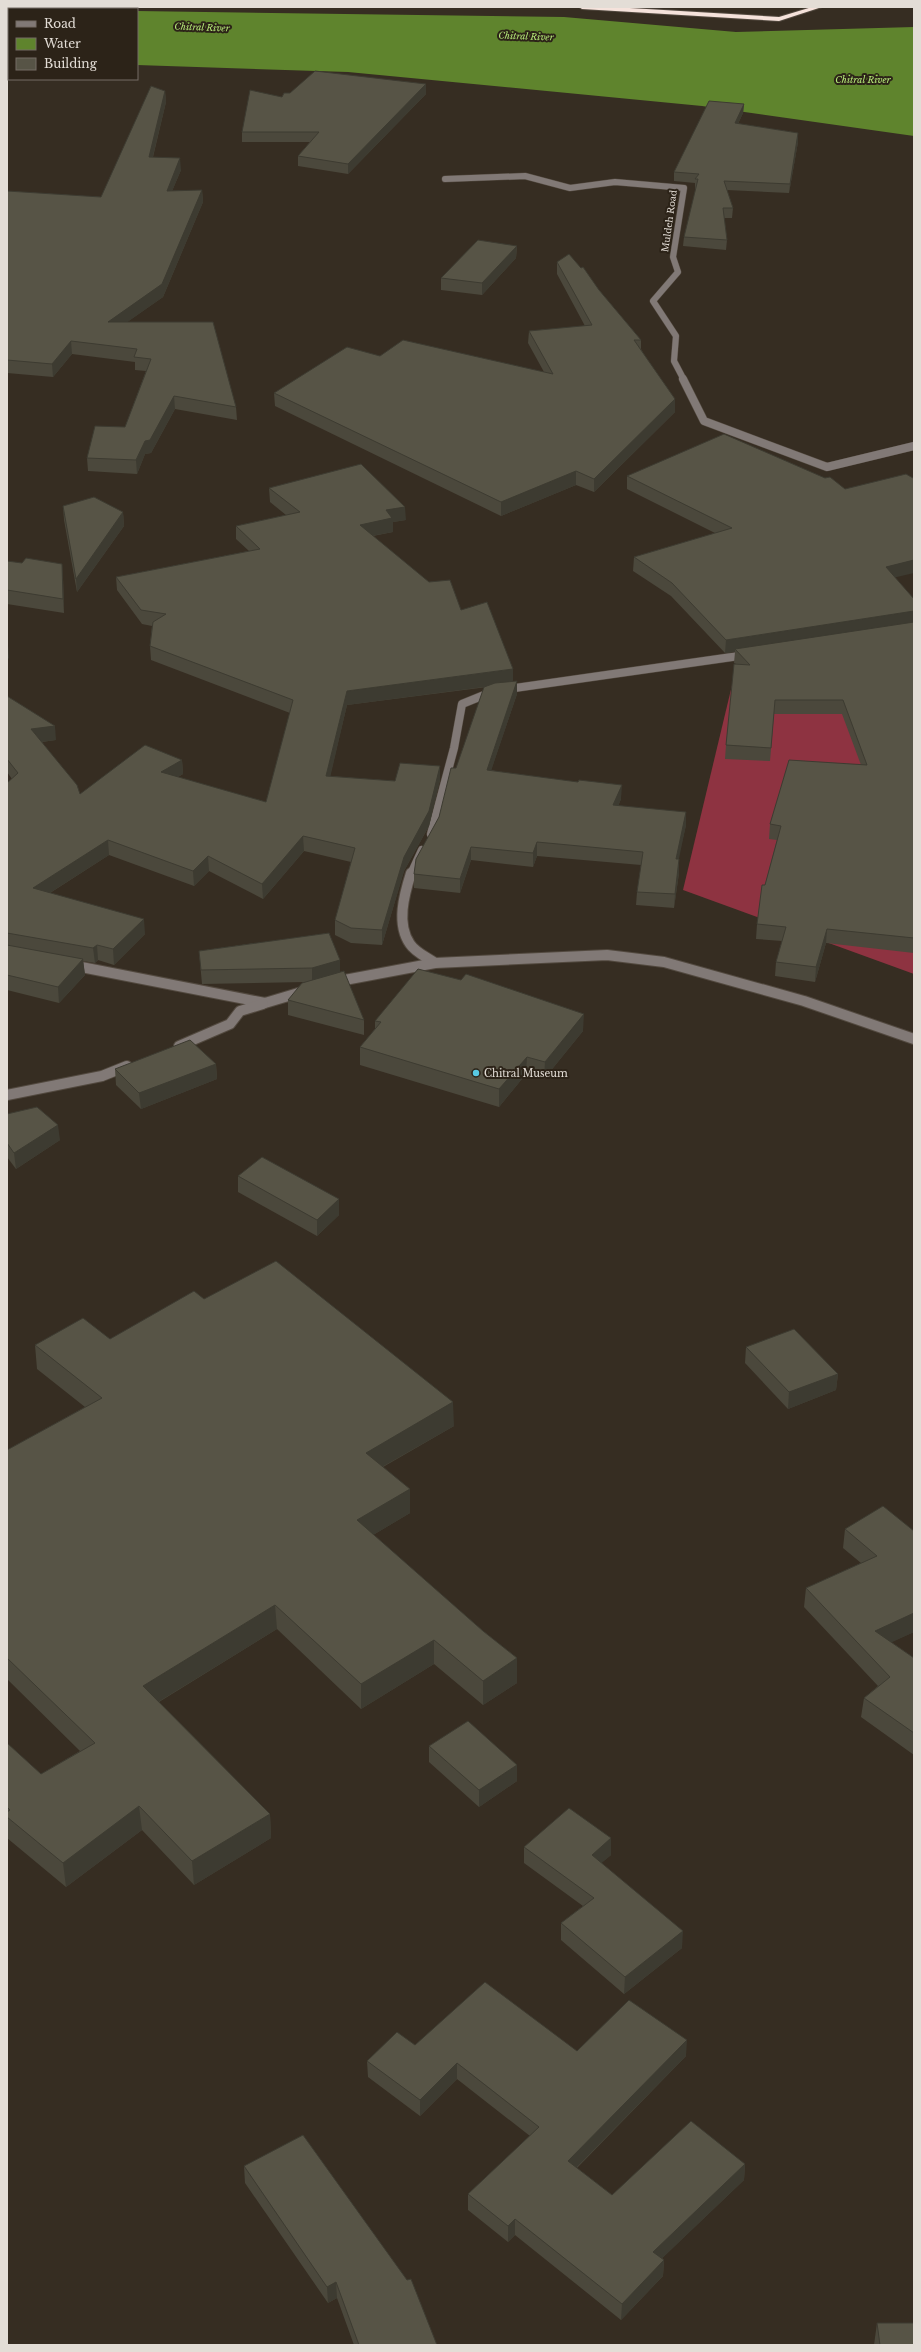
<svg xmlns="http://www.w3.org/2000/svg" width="921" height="2352" viewBox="0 0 921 2352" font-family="'Libre Baskerville',serif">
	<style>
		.forest { fill: #8e3341 }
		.water { fill: #5f842d }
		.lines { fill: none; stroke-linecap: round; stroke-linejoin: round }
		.minor-far2-casing { stroke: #52493f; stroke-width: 7 }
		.minor-far1-casing { stroke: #52493f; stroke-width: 9 }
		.minor-casing { stroke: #52493f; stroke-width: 12 }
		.highway-casing { stroke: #52493f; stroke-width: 2 }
		.minor-far2 { stroke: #817976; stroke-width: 6 }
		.minor-far1 { stroke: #817976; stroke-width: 8 }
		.minor { stroke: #817976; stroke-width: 10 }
		.highway { fill: #f5e2db; fill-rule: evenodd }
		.wall { fill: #4b483c }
		.shaded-wall { fill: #3d3b31 }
		.building { fill: #575446; stroke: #3d3b31 }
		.poi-dot { fill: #58c9e3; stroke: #2c2318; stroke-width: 1.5 }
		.labels { text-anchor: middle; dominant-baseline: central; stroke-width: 4; stroke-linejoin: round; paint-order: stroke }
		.far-water-label { font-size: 9px; font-style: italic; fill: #b7eb7a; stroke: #2c2318 }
		.far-street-label { font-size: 9px; fill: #e3ddd6; stroke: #2c2318 }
		.poi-label { font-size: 10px; fill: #e3ddd6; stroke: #2c2318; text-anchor: start }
	</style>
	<rect width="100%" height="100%" fill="#362d22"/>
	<path class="forest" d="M914,630V974L683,890L739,656Z"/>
	<path class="water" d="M137,11L564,17L736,32L914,27V136L702,106L348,72L137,65Z"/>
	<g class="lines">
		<defs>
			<path id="minor-far2" d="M445,179L525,176L570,188L615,182L684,188L673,257L678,272L653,301L676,336L674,361L684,380"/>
			<g id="minor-far1">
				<path d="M683,379L704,421L827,467L914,446"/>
				<path d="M431,834L454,748L462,704L494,691L746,655"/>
				<path d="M411,874L422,850"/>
			</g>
			<g id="minor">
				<path d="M411,873C404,895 396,924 410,944C416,953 427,957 435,963"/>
				<path d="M71,965L265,1003L305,991"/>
				<path d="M334,982L435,963L607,955L664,962L804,1001L914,1039"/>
				<path d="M179,1046L230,1024L240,1011L263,1004"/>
				<path d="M7,1095L102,1076L127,1066"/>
			</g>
			<path id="highway" d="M579,7H613L779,17L812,7H822L779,21L582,9Z"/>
		</defs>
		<use href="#minor-far2" class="minor-far2-casing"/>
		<use href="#minor-far1" class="minor-far1-casing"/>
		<use href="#minor" class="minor-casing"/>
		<use href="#highway" class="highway-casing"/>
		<use href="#minor-far2" class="minor-far2"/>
		<use href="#minor-far1" class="minor-far1"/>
		<use href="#minor" class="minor"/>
		<use href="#highway" class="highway"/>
	</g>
	<g class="wall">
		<path d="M426,84V94L348,174L298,166V156L310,142H242V132L282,97L290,93Z"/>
		<path d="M165,91L166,102L153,157L181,170L172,191L202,190L203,202L163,297L127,322L236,407L237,420L175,409L151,453L145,454L137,474L88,471L87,458L125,427L146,371L135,370V362L72,354L53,377L7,373V191L101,197Z"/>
		<path d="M744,104L743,113L738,124L798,133V142L789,193L727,190L733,208L732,218H724L727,240L726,250L683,246L684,237L696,189H695V183L674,181V172Z"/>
		<path d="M517,246L516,258L482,295L441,290V278Z"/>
		<path d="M557,262L599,290L641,340V349L675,412L594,492L576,485L501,516L275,406L274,393L380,356L544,372L528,343L529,331L585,326L557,274Z"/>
		<path d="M627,476L895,578L914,599V953L826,943L815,982L775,976L776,962L782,941L756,939L757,924L765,885L777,840L769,839L770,824L861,765L842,714H774L770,761L725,759L726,745L736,664L734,663L735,652L725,653L671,596L633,571L634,557L715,533L627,489Z"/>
		<path d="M269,488L406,520L393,522V532L373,536L461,610L513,669V682L517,681V694L491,770L621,799L618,806L686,825L678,859H679V873L674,908L636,905L637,892L641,865L537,856L533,867L471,860L460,893L414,888V874L439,817L456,768L487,687L347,705L330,776L395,781L440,766V780L429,826L404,871L382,945L351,943L335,935V920L351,862L304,851L263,899L209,871L194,886L109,855L50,893L145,934L114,965L98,960L95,963L83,961L85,975L59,1003L7,990V783L12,779L7,772V696L56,740L42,742L80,794L182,760L183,774L178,777L266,802L290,713L151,660L150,646L152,626L142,624L117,590L116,577L249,551L236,539V526L286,515L270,502Z"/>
		<path d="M63,506L123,512L124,526L77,592L64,520Z"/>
		<path d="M7,561L63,577L64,613L7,604Z"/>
		<path d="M329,933L340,973L364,1020V1035L288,1015V1000L306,982L202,984L199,951Z"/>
		<path d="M375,1021L583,1031L544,1079L526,1074L499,1107L360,1065V1047L375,1029Z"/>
		<path d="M216,1064L217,1079L141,1109L116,1085L115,1069Z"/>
		<path d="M7,1114L60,1140L16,1169L7,1157Z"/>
		<path d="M238,1176L339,1215L317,1236L238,1192Z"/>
		<path d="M204,1299L454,1426L383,1467L410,1513L373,1535L483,1631L517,1658V1683L483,1705L434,1664L361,1709L277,1629L159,1702L270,1814L271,1838L194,1885L142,1830L66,1887L7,1838V1743L41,1774L80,1751L7,1679V1450L85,1407L37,1369L35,1345L110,1339Z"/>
		<path d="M746,1347L838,1374L836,1390L788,1409L745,1363Z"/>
		<path d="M845,1529L914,1531V1632L891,1642L914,1658V1755L861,1717L864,1698L878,1686L804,1607L806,1588L861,1563L843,1548Z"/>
		<path d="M429,1746L517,1765V1781L479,1807L429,1762Z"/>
		<path d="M611,1838V1855L601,1863L682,1948L624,1994L561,1940V1923L583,1906L524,1863V1847Z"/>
		<path d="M415,2045L686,2056L577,2168L612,2195L745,2164L744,2180L662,2258L664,2260L663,2276L621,2320L515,2235L508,2242L468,2210V2194L530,2136L457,2079L420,2116L368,2077L367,2061Z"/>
		<path d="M244,2166L437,2345H354L337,2298L328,2303L245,2183Z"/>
		<path d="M877,2323L914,2345H874Z"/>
	</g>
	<g class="shaded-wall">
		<path d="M426,84V94L348,174V164Z"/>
		<path d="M165,91L166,102L150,168L149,157Z"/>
		<path d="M744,104L743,113L734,132L735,123Z"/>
		<path d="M798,133V142L789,193L790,184Z"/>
		<path d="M180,158L181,170L167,203V191Z"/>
		<path d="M202,190L203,202L163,297L109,335L108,322Z"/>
		<path d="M517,246L516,258L482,295V283Z"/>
		<path d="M71,341L72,354L53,377L52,364Z"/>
		<path d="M174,396L175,409L151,453L145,454L137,474L136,460L145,441Z"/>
		<path d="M675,399V412L594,492V479Z"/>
		<path d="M576,471V485L501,516V502Z"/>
		<path d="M405,507L406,520L393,522V532L360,538V525L386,510Z"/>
		<path d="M123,512L124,526L77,592L76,579Z"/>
		<path d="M914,560V573L884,580L886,567Z"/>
		<path d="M62,564L63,577L64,613L63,599Z"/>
		<path d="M914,611L913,625L735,649V652L725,653L726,640Z"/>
		<path d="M8,644L9,658L7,660V645Z"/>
		<path d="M513,669V683L347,705L327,791L326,776L347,691Z"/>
		<path d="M517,681V694L487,783V770Z"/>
		<path d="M55,726L56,740L33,743L31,729Z"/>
		<path d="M182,760L183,774L162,786L161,772Z"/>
		<path d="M440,766V780L429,826L404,871L382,945V930L404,857Z"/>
		<path d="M622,785L621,799L613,819V805Z"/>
		<path d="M686,812V825L676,873V859Z"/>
		<path d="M303,836L304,851L263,899L262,884Z"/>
		<path d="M108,840L109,855L34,903L33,888Z"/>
		<path d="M537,842V856L533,867V853Z"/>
		<path d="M471,847V860L460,893V879Z"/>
		<path d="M208,856L209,871L194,886L193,871Z"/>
		<path d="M679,859V873L674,908L675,894Z"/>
		<path d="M144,919L145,934L114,965L113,949Z"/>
		<path d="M827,929L826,943L815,982L816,967Z"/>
		<path d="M97,945L98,960L95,963L93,948Z"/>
		<path d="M83,959L85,975L59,1003L58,987Z"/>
		<path d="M340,960V974L312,982V968Z"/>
		<path d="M584,1014L583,1031L544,1079L545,1062Z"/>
		<path d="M527,1057L526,1074L499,1107V1089Z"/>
		<path d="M216,1064L217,1079L141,1109L139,1093Z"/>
		<path d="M58,1125L60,1140L16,1169L14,1153Z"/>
		<path d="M339,1199V1215L317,1236V1220Z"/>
		<path d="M838,1374L836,1390L788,1409L789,1392Z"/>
		<path d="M453,1402L454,1426L366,1476V1453Z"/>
		<path d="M410,1489V1513L358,1544L357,1520Z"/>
		<path d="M275,1605L277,1629L145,1710L143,1686Z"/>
		<path d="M914,1613V1632L873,1651L875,1631Z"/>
		<path d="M434,1640V1664L361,1709V1684Z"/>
		<path d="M517,1658V1683L483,1705V1681Z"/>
		<path d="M517,1765V1781L479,1807V1790Z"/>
		<path d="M139,1806L142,1830L66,1887L63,1863Z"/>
		<path d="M270,1814L271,1838L194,1885L192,1861Z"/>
		<path d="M611,1838V1855L591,1872L592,1855Z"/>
		<path d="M683,1931L682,1948L624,1994L625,1977Z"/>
		<path d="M687,2040L686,2056L567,2177L568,2161Z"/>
		<path d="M457,2063V2079L420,2116V2100Z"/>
		<path d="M745,2164L744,2180L652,2268L653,2252Z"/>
		<path d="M515,2219V2235L508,2242V2226Z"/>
		<path d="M664,2260L663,2276L621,2320L622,2304Z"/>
		<path d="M336,2282L337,2298L328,2303L327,2287Z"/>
	</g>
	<g class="building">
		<path d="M315,71L426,84L348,164L298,156L319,132H242L250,90L282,97L284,93H290Z"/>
		<path d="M151,86L165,91L149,157L180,158L167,191L202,190L162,284L108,322H213L236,407L174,396L150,440L145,441L136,460L87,458L95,426L125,427L151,359L134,357L137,349L71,341L52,364L7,360V191L101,197Z"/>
		<path d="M709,101L744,104L735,123L798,133L790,184L724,181L733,208H723L727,240L684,237L698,179H695L699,174L674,172Z"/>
		<path d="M478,240L517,246L482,283L441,278Z"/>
		<path d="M569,254L581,268L583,267L599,290L641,340H634L675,399L594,479L576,471L501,502L274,393L347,347L380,356L403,340L553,374L529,331L592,325L557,262Z"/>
		<path d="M724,434L825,478L830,477L845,489L906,474L913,478H914V560L886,567L914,599V611L726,640L672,583L634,557L732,528L627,476Z"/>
		<path d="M361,464L405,507L386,510L392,518L360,525L429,582L450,580L461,610L487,602L513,669L347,691L326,776L395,781L400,763L440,766L429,811L404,857L382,930L351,928L335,920L355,848L303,836L262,884L208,856L193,871L108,840L33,888L144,919L113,949L97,945L93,948L7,933V783L18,773L7,759V696L55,726L31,729L77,785L80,794L145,745L182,760L161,772L266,802L293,700L150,646L153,622L166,614L141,610L116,577L260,549L236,526L300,512L269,488Z"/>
		<path d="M94,497L123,512L76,579L63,506Z"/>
		<path d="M26,558L62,564L63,599L7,590V561L22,563Z"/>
		<path d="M914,622V938L827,929L816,967L776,962L786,927L757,924L762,885H765L781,826L770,824L789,760L867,765L843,700H775L771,748L726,745L734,664L750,665L735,649Z"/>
		<path d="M517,681L487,770L578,782L579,780L622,785L613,805L686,812L676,859H679L675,894L637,892L643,852L537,842L533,853L471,847L460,879L414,874L416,859L439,817L451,768H456L484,687L495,683Z"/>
		<path d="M329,933L340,960L312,968L201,970L199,951Z"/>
		<path d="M7,945L83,959L58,987L7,975Z"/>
		<path d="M418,969L461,980L466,974L584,1014L545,1062L527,1057L499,1089L360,1047L381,1022L375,1021Z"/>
		<path d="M344,971L364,1020L288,1000L302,983Z"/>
		<path d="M190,1040L216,1064L139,1093L115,1069Z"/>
		<path d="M37,1107L58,1125L14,1153L7,1143V1114Z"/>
		<path d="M262,1157L339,1199L317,1220L238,1176Z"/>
		<path d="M276,1261L453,1402L366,1453L410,1489L357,1520L483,1631L517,1658L483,1681L434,1640L361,1684L275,1605L143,1686L270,1814L192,1861L139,1806L63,1863L7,1817V1812L10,1810L7,1807V1743L41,1774L95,1743L7,1658V1450L102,1398L35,1345L83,1318L110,1339L194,1291L204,1299Z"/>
		<path d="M794,1329L838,1374L789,1392L746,1347Z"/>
		<path d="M883,1506L914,1531V1613L875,1631L914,1658V1733L864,1698L890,1677L806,1588L877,1556L845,1529Z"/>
		<path d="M468,1721L517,1765L479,1790L429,1746Z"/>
		<path d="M569,1808L611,1838L592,1855L683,1931L625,1977L561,1923L594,1898L524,1847Z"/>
		<path d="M485,1982L577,2051L629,2000L687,2040L568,2161L612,2195L691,2121L745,2164L653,2252L664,2260L622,2304L515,2219L508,2226L468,2194L539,2127L457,2063L420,2100L367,2061L397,2032L415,2045Z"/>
		<path d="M303,2135L407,2280L411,2279L437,2345H359L336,2282L327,2287L244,2166Z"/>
		<path d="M877,2323H914V2345H880Z"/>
	</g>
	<circle class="poi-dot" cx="476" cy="1073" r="4"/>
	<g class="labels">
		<g class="far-water-label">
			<text transform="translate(202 27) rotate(2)">Chitral River</text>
			<text transform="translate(526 36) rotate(2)">Chitral River</text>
			<text x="863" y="79">Chitral River</text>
		</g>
		<g class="far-street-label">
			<text transform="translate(669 221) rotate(-82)">Muldeh Road</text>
		</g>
		<g class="poi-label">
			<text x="484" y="1073">Chitral Museum</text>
		</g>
	</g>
	<rect width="921" height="2352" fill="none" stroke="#e3ddd6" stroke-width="16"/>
	<rect x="8" y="8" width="130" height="72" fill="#2c2318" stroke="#756d64"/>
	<rect x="16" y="21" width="20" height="6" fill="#817976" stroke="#756d64"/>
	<text x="44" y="28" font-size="12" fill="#e3ddd6">Road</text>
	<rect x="16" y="38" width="20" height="12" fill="#5f842d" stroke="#756d64"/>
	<text x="44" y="48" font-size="12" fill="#e3ddd6">Water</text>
	<rect x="16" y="58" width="20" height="12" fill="#575446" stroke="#756d64"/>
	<text x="44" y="68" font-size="12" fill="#e3ddd6">Building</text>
</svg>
